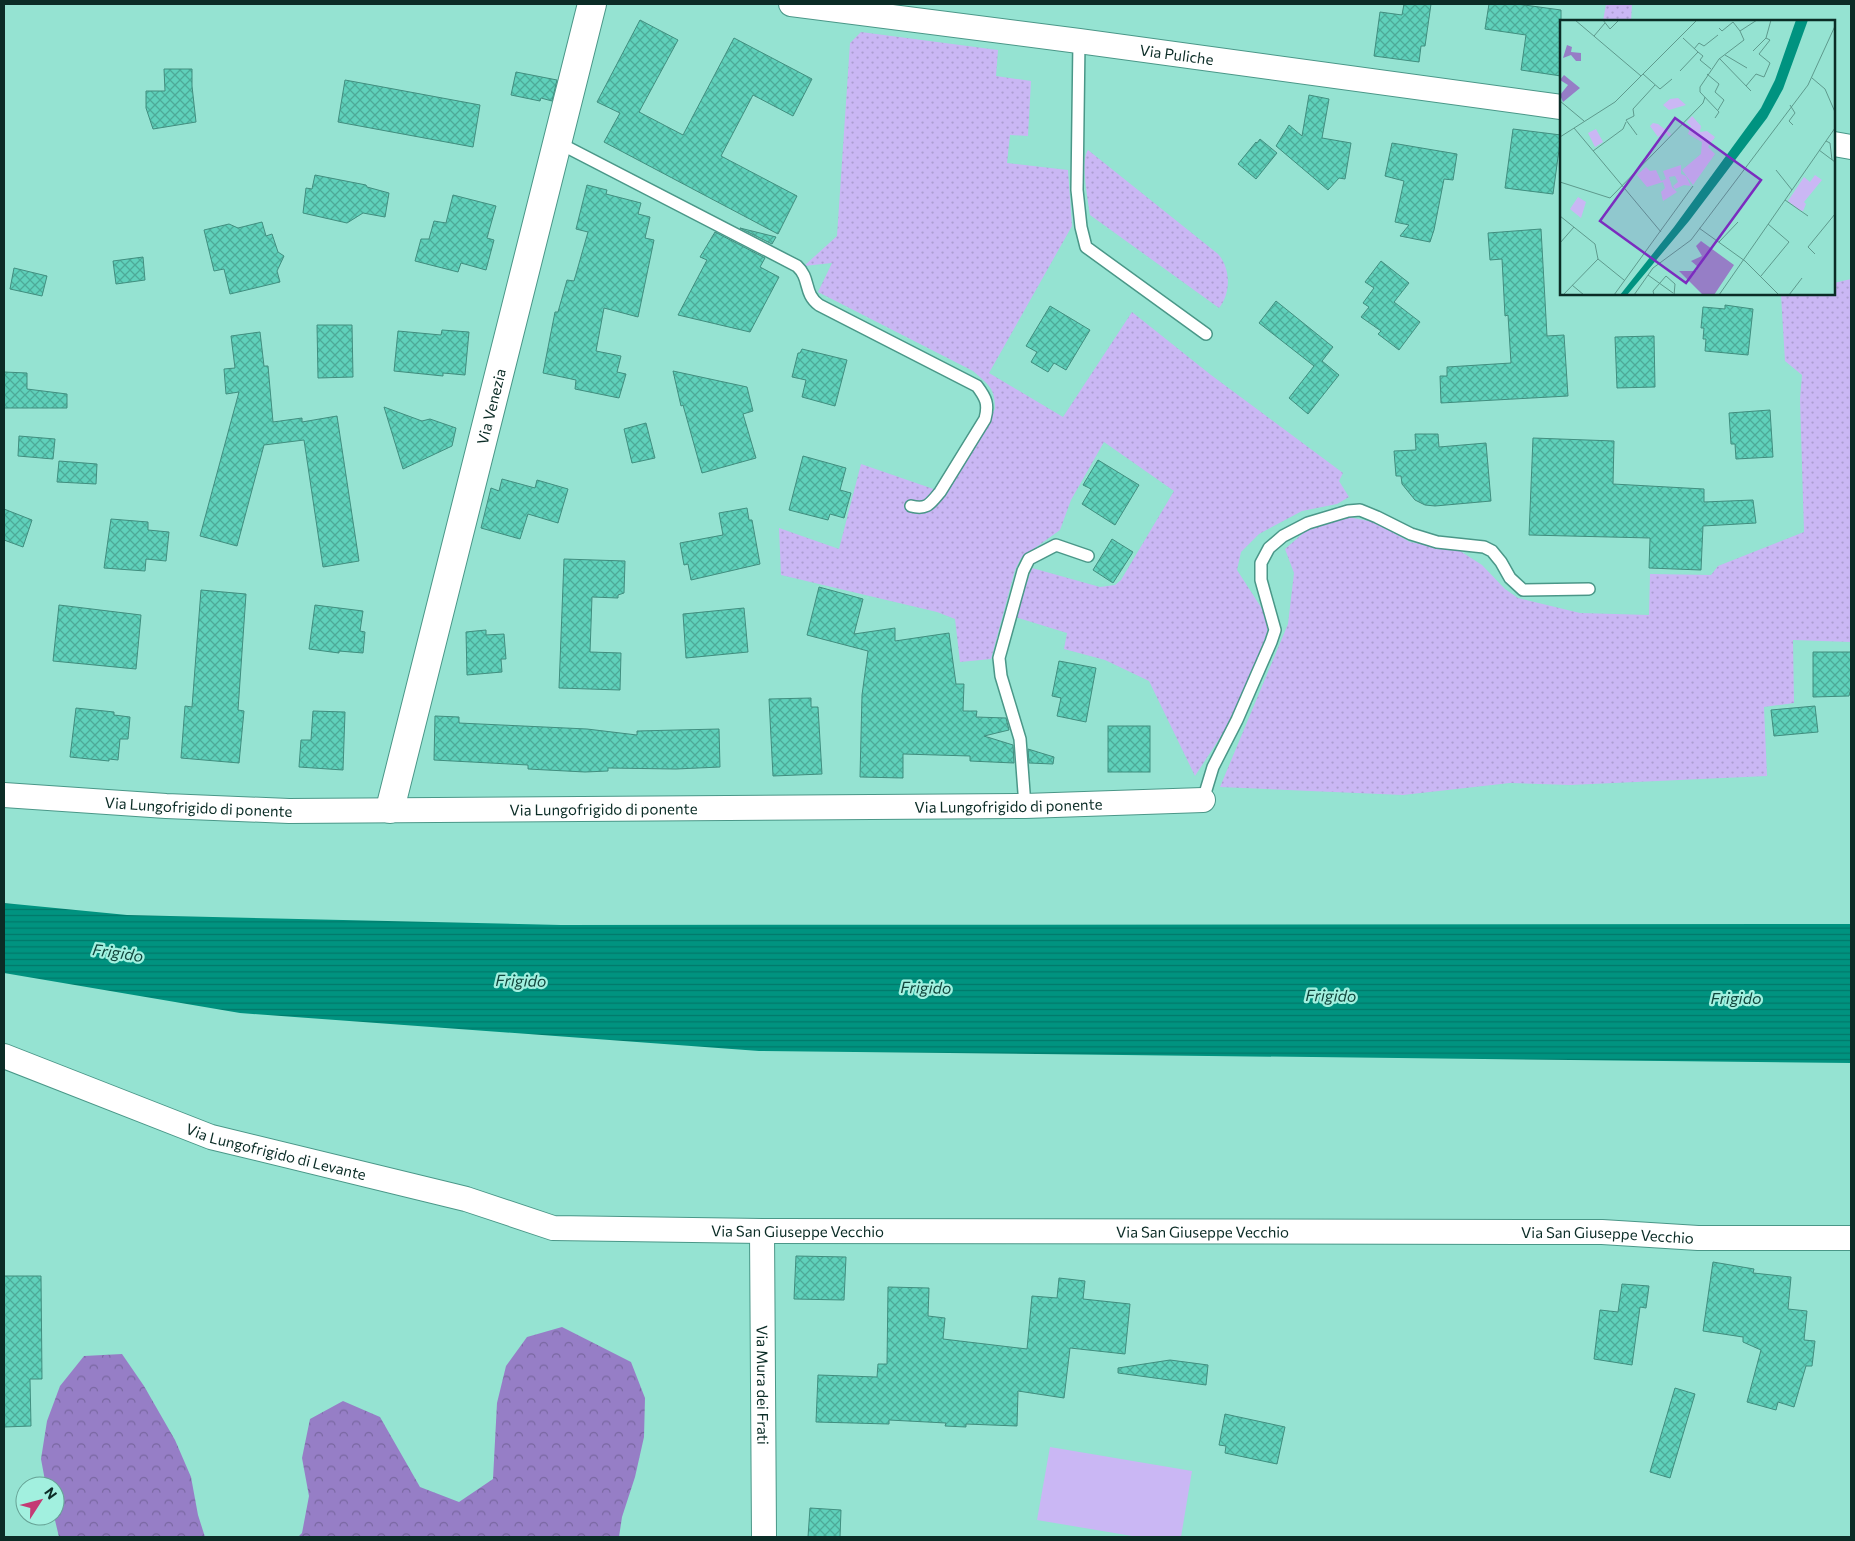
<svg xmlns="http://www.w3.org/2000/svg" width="1855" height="1541" viewBox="0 0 1855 1541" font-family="Commissioner,sans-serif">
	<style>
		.grass { fill: url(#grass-dots) }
		.forest { fill: url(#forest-crowns) }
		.park { fill: #cab7f4 }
		.water { fill: url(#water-rules) }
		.building { fill: url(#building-cross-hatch); stroke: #418e7f }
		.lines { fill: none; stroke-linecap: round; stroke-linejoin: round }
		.service-casing { stroke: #4a9788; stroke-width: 14 }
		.minor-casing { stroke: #4a9788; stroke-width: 26 }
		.tertiary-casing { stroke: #4a9788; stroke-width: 30 }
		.service { stroke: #fff; stroke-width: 11 }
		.minor { stroke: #fff; stroke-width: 24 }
		.tertiary { stroke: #fff; stroke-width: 28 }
		.labels { text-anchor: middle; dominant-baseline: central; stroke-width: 4.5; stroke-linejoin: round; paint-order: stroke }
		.street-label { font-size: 15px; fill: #0b2c26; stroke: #a2f0df }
		.water-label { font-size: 16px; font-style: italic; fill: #11453c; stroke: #a2f0df }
		.inset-road { fill: none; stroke: #5e9a8d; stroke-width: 1 }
		.view { fill: #7b2cbf; fill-opacity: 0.15; stroke: #7b2cbf; stroke-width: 2.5 }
		.inset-edge { fill: none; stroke: #0b2c26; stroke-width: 2.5 }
	</style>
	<defs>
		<pattern id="grass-dots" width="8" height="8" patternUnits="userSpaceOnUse" patternTransform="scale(1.25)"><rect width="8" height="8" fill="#cab7f4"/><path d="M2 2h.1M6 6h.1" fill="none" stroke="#ac9ed1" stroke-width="1.8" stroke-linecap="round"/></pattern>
		<pattern id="forest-crowns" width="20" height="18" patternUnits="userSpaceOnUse" patternTransform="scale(1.25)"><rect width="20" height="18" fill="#967ec6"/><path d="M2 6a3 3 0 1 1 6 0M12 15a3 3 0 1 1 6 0" fill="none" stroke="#7967a1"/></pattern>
		<pattern id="water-rules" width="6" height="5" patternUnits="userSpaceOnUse" patternTransform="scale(1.25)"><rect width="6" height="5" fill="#009380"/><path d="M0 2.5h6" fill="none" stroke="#017869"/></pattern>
		<pattern id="building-cross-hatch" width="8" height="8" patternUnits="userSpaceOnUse" patternTransform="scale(1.25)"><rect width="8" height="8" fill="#5fd1bb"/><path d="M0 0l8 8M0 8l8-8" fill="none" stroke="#4daa98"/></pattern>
	</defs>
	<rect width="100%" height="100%" fill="#95e3d2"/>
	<g class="grass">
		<path d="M1606,4H1632L1631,21H1603Z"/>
		<path d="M861,32L998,50L996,76L1031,81L1028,136L1010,135L1007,163L1068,170L1072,226L989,373L1063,417L1132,312L1211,375L1343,473L1339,481L1349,497L1337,504L1302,511L1259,534L1241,552L1237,570L1268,618L1267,632L1257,660L1225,730L1195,776L1149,681L1105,660L1064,649L1067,633L1015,617L1032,568L1100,587L1115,585L1121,580L1174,491L1104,442L1071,500L1060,530L1021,558L1015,570L991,659L960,662L955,619L937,612L781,575L779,528L839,549L861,464L945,493L995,409C995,388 989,385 973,371L818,292L832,263L804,266L837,236L850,43Z"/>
		<path d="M1088,150L1218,254C1231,268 1231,294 1219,308L1090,215C1088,200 1080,161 1088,150Z"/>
		<path d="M1851,279V642L1793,640L1794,703L1764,707L1767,776L1570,785L1510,783L1403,795L1220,787L1288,624L1294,573L1285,549L1308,529L1348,517L1374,522L1410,542L1460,551L1482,565L1505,589L1518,598L1580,613L1649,615L1650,574L1711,575L1718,566L1804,532L1800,399L1802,375L1785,361L1781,295L1834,294V283Z"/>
	</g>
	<g class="forest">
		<path d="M562,1327L631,1362L645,1398L644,1437L635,1477L622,1517L619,1537H298L302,1533L309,1496L302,1458L310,1419L343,1401L380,1417L420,1487L459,1502L493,1479L497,1403L506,1366L527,1337Z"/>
		<path d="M122,1354L144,1386L175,1440L191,1477L198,1515L205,1537H59L54,1516L55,1486H46L41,1459L47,1421L60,1386L84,1356Z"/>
	</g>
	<path class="park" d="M1050,1447L1192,1471L1181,1537H1138L1037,1520Z"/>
	<path class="water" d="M4,903L127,915L561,925L1851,924V1063L759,1051L240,1013L4,973Z"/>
	<g class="building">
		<path d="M1404,4H1431L1425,46H1421L1419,62L1374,56L1380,12L1402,15Z"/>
		<path d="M1489,4H1517L1561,10V76L1521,70L1526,35L1485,29Z"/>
		<path d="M640,20L678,40L639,112L683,135L734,38L812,79L793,116L753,95L721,156L797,196L778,234L604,142L620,113L597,102Z"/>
		<path d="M164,69H192V86L196,122L153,129L146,108V91H165Z"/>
		<path d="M516,72L557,80L552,101L541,98L540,101L511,95Z"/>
		<path d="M345,80L480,105L473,147L338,122Z"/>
		<path d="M1309,95L1329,99L1322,138L1351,143L1345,179L1339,178L1328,190L1276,146L1289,125L1302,136Z"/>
		<path d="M1513,129L1561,135L1553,194L1505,188Z"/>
		<path d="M1260,139L1277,153L1256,179L1238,164L1256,142L1257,143Z"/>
		<path d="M1392,143L1457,154L1453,180L1444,179L1434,230L1430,242L1400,236L1409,225L1395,222L1404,181L1385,176Z"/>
		<path d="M315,175L366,185L367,187L389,193L385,217L363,213L347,223L303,213L306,188L312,189Z"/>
		<path d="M587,185L607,190L606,194L641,203L638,214L650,217L645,238L654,240L638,317L604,308L596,351L621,356L617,372L626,374L619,398L575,389L576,380L543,373L555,312H558L567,280L574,281L588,232L576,229Z"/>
		<path d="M453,195L496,206L487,238L494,240L486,270L461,263L458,272L415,261L421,239H429L434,221L446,223Z"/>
		<path d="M262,222L266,236L272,234L278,252L284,256L277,271L280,282L230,294L224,269L214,271L204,230L229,224L238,228Z"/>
		<path d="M740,228L776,237L772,244Z"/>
		<path d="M1541,229L1547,336L1564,335L1568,396L1441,403L1440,376H1447V367L1511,363L1508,315L1505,316L1502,259L1490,260L1488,233Z"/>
		<path d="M715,232L765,258L760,267L779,277L750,332L678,315L707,260L700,257Z"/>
		<path d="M143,257L145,280L116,284L113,261Z"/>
		<path d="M1381,261L1409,283L1394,302L1420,322L1399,350L1378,334L1381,331L1361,317L1369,307L1363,303L1374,288L1365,282Z"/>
		<path d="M14,268L47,276L42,296L10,289Z"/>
		<path d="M1276,301L1333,347L1322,361L1339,375L1308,414L1289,398L1314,366L1259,323Z"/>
		<path d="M1725,305L1753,309L1748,355L1705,351L1706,339H1703L1704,328H1701L1703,307L1725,309Z"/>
		<path d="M1050,306L1090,330L1066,370L1054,363L1048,372L1031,362L1037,352L1026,346Z"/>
		<path d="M317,325H352L353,377L318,378Z"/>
		<path d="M442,330L469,332L465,375L443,373V376L394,371L398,331L441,335Z"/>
		<path d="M260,332L264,366H268L273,422L302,418V422L337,416L359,561L323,567L304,440L264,445L237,546L200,536L239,392L226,394L224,369L235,368L231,336Z"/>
		<path d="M1654,336L1655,387L1617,388L1615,337Z"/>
		<path d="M802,349L847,360L835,406L802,397L806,380L792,377L798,353H800Z"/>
		<path d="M673,371L747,387L753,411L743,414L756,458L702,473L683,405L681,406Z"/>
		<path d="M4,372L27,373V389L67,394V408H4Z"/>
		<path d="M384,407L422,421L430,419L456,428L452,446L403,469Z"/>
		<path d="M1770,410L1773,457L1736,459L1735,444H1731L1729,413Z"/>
		<path d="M646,423L655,458L632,463L624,429Z"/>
		<path d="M1415,434H1438L1439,447L1486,443L1491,501L1435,506L1425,505L1415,500L1402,484L1401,476H1396L1394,451L1416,450Z"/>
		<path d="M19,436L55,439L53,459L18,456Z"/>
		<path d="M1533,438L1614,441L1613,484L1704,489V502L1753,500L1756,523L1703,526L1701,570L1649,568L1650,538L1529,535Z"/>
		<path d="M803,456L846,468L840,490L851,493L844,518L830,514L828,520L789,510Z"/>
		<path d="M1098,460L1139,485L1115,525L1082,504L1091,489L1083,485Z"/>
		<path d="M59,461L97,464L96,484L57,482Z"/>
		<path d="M502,479L535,488L537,480L568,489L558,523L528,514L520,539L481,528L491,488L499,491Z"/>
		<path d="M747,508L749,520H752L760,564L691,580L688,564L684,565L680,543L723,535L719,513Z"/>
		<path d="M4,509L32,520L23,547L4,540Z"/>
		<path d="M111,519L148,522V530L169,532L166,561L146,559L145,571L104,568Z"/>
		<path d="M1112,539L1133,552L1113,583L1093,570Z"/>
		<path d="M564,559L625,561L624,593L618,595V598L592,597L590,652L621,653L620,690L559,688Z"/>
		<path d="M819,587L863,599L854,634L895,628V641L949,633L956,684H964L963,711H977L976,717L1006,718L1009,730L984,736L1013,745L1014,763L970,761V756L903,754V778L860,777L862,695L868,651L807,635Z"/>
		<path d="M201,590L246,594L238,710L244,711L239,763L181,758L185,706L192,707Z"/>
		<path d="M59,605L141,615L136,669L53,661Z"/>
		<path d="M315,605L363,611L360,631L365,632L363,653L339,651V653L309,649Z"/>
		<path d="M744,608L748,652L686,658L683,614Z"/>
		<path d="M486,630V635L504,634L506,659H501L502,672L467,675L466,632Z"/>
		<path d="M1813,652H1851V692H1850L1849,696L1813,697Z"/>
		<path d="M1059,661L1096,668L1086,722L1057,716L1061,698L1052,696Z"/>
		<path d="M811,698V707H818L822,774L773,776L769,699Z"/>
		<path d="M1815,706L1818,732L1774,736L1771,710Z"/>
		<path d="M76,708L114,712V715L130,717L128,739H120L118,760L109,759V761L70,757Z"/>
		<path d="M313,711L345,712L343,770L299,767L301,740H311Z"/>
		<path d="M435,716L459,717V723L587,729L637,735V731L719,729L720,767L676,769L608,768V771L585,772L528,769V765L434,760Z"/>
		<rect x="1108" y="726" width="42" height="46"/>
		<path d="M1028,749L1054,757L1053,764L1029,763Z"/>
		<path d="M796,1256L846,1257L844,1300L794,1299Z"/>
		<path d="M1713,1262L1754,1269L1753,1273L1791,1277L1788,1309L1807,1311L1804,1340L1815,1341L1812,1366H1806L1794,1407L1778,1402L1776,1410L1747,1402L1761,1350L1743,1342V1337L1703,1331Z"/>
		<path d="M4,1276H41L42,1379H30L31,1426L4,1427Z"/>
		<path d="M1059,1278L1085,1281L1083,1299L1130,1304L1125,1354L1070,1348L1064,1398L1018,1391L1017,1426L966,1424V1427L945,1426L946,1423L889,1420V1424L816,1422L818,1375L877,1377L878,1364H887L888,1287L929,1288L928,1316L945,1318L943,1339L1027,1349L1032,1296L1057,1298Z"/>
		<path d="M1622,1284L1649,1286L1646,1308L1640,1307L1632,1365L1594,1359L1600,1310L1618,1312Z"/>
		<path d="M1170,1360L1208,1365L1206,1385L1118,1373V1368Z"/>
		<path d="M1675,1388L1695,1394L1670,1478L1650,1472Z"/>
		<path d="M1225,1414L1285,1427L1277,1464L1225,1453L1226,1446L1219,1445Z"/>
		<path d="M810,1508L841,1510L840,1537H808Z"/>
	</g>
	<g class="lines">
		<defs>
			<g id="service">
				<path d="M1079,41L1077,190L1081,227L1086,247L1206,334"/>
				<path d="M557,142L797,266C811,279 803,293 819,305L977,386C986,398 989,404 985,419L940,492C930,504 927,510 911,506"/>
				<path d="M1203,800L1213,767L1237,720L1271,642L1275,630L1261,580V563L1269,548L1283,536L1308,523L1348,511L1360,510L1377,517L1411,534L1437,542L1484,547L1492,551L1501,562L1510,578L1523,590L1589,589"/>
				<path d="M1025,806L1020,739L1001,676L999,658L1023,571L1029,559L1056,545L1088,556"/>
			</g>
			<g id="minor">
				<path id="s1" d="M791,4L1079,41L1561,107"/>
				<path d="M1834,144L1851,147"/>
				<path id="s2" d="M4,795L166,806L289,811L1025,806L1203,800"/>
				<path id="s3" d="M4,1056L211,1137L466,1199L553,1228L762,1231L1602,1232L1698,1238H1851"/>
				<path id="s4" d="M762,1231L764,1537"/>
			</g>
			<g id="tertiary">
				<path id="s5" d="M390,809L592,4"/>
			</g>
		</defs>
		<use href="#service" class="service-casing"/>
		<use href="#minor" class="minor-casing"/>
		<use href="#tertiary" class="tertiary-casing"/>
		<use href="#service" class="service"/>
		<use href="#minor" class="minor"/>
		<use href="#tertiary" class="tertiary"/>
	</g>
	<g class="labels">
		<g class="street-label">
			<text stroke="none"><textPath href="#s1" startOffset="389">Via Puliche</textPath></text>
			<text stroke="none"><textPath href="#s5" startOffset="415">Via Venezia</textPath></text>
			<text stroke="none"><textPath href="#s2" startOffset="1005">Via Lungofrigido di ponente</textPath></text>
			<text stroke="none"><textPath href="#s2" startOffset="195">Via Lungofrigido di ponente</textPath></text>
			<text stroke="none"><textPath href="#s2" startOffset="600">Via Lungofrigido di ponente</textPath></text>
			<text stroke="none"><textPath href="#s3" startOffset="289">Via Lungofrigido di Levante</textPath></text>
			<text stroke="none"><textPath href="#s3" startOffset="821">Via San Giuseppe Vecchio</textPath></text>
			<text stroke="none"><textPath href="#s3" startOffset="1226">Via San Giuseppe Vecchio</textPath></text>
			<text stroke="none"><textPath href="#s3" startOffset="1631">Via San Giuseppe Vecchio</textPath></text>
			<text stroke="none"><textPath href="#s4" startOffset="154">Via Mura dei Frati</textPath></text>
		</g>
		<g class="water-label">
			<text transform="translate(118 952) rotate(8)">Frigido</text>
			<text transform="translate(521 980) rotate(1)">Frigido</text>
			<text transform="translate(926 987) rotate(1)">Frigido</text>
			<text transform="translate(1331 995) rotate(1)">Frigido</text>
			<text x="1736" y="997">Frigido</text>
		</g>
	</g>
	<g transform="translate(1560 20)">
		<rect width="275" height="275" fill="#95e3d2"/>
		<path d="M118,78L126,85L109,90L103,85L110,79ZM132,96L141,106L140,112L147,111L155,117L148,127L155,134L133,165L122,150L141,134L142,122L128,114L131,106L127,102ZM93,103L98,104L111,114L109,117L105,112L98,117L90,106ZM121,145V154L126,156L131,166L124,165L115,169L113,166L118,162L115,156L109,157L112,167L117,172L103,181L101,172L105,168L103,162L87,167L77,155L86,147L90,151L96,150L101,161L106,159L103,151Z" fill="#cab7f4"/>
		<path d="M7,25L12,27L11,32L21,33V41H16L11,35L3,38ZM4,55L20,68L3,82L0,75L8,65L0,60ZM141,221L174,245L154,275H143L119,251H137V246L131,241L142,236L136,226Z" fill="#967ec6"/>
		<path d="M36,109L43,122L35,127L28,113ZM255,155L262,160L244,182L246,184L243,191L239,190L228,181L244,157L250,162ZM18,177L26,182L21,198L10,189Z" fill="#cab7f4"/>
		<path d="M236,0H248L223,69L207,98L129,201L67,275H60L114,207L201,88L215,60Z" fill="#009380"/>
		<path class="inset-road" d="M15,0L81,56M43,0L50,9L59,0M159,8L162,11L173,2L180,11M34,16L45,3M206,18L211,0M134,29L139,23L144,26L158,15M138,32L143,36L140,40L151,49M165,35L187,48M159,38L191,71M120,51L138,32L123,18M83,54L100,69L112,59M147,54L159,64L155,72L164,80L158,90M252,58L265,69L275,92M186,66L196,54L204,57L210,43L199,34L210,20L206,18L193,31M0,81L24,101M230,85L235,93L229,101L233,105M155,98L159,92L140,72V67L159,39L184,20L180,11L197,0M14,108L101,212M77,115L66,100L74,96L73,89L95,65M0,117L55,82L137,0M266,121L270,123L272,140M259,130L275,142M33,131L63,109L66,102M216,150L232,170M0,162L50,178L143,83L145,77M225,180L248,196M0,196L35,224L38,239M139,208L185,241L219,275M159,222L178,202M0,223L14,207M255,234L248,227L275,194M38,239L64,260M88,255L113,273M201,256L229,222L208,204M12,265L24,275M3,275L38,239M54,275L133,166M74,275L93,248L131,220L248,65L275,6M94,275L93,271L106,256L115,264L114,275M159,275L275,108M229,275L242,258"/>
		<path class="view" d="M115,98L201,160L126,263L40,201Z"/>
		<rect width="275" height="275" class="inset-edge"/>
	</g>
	<rect width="1855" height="1541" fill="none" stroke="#0b2c26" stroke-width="10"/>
	<g transform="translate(40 1501) rotate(54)"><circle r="24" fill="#a2f0df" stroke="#66a295"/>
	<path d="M0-4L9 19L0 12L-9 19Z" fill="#c43a74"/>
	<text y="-8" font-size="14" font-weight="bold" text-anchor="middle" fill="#0b2c26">N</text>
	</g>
</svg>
